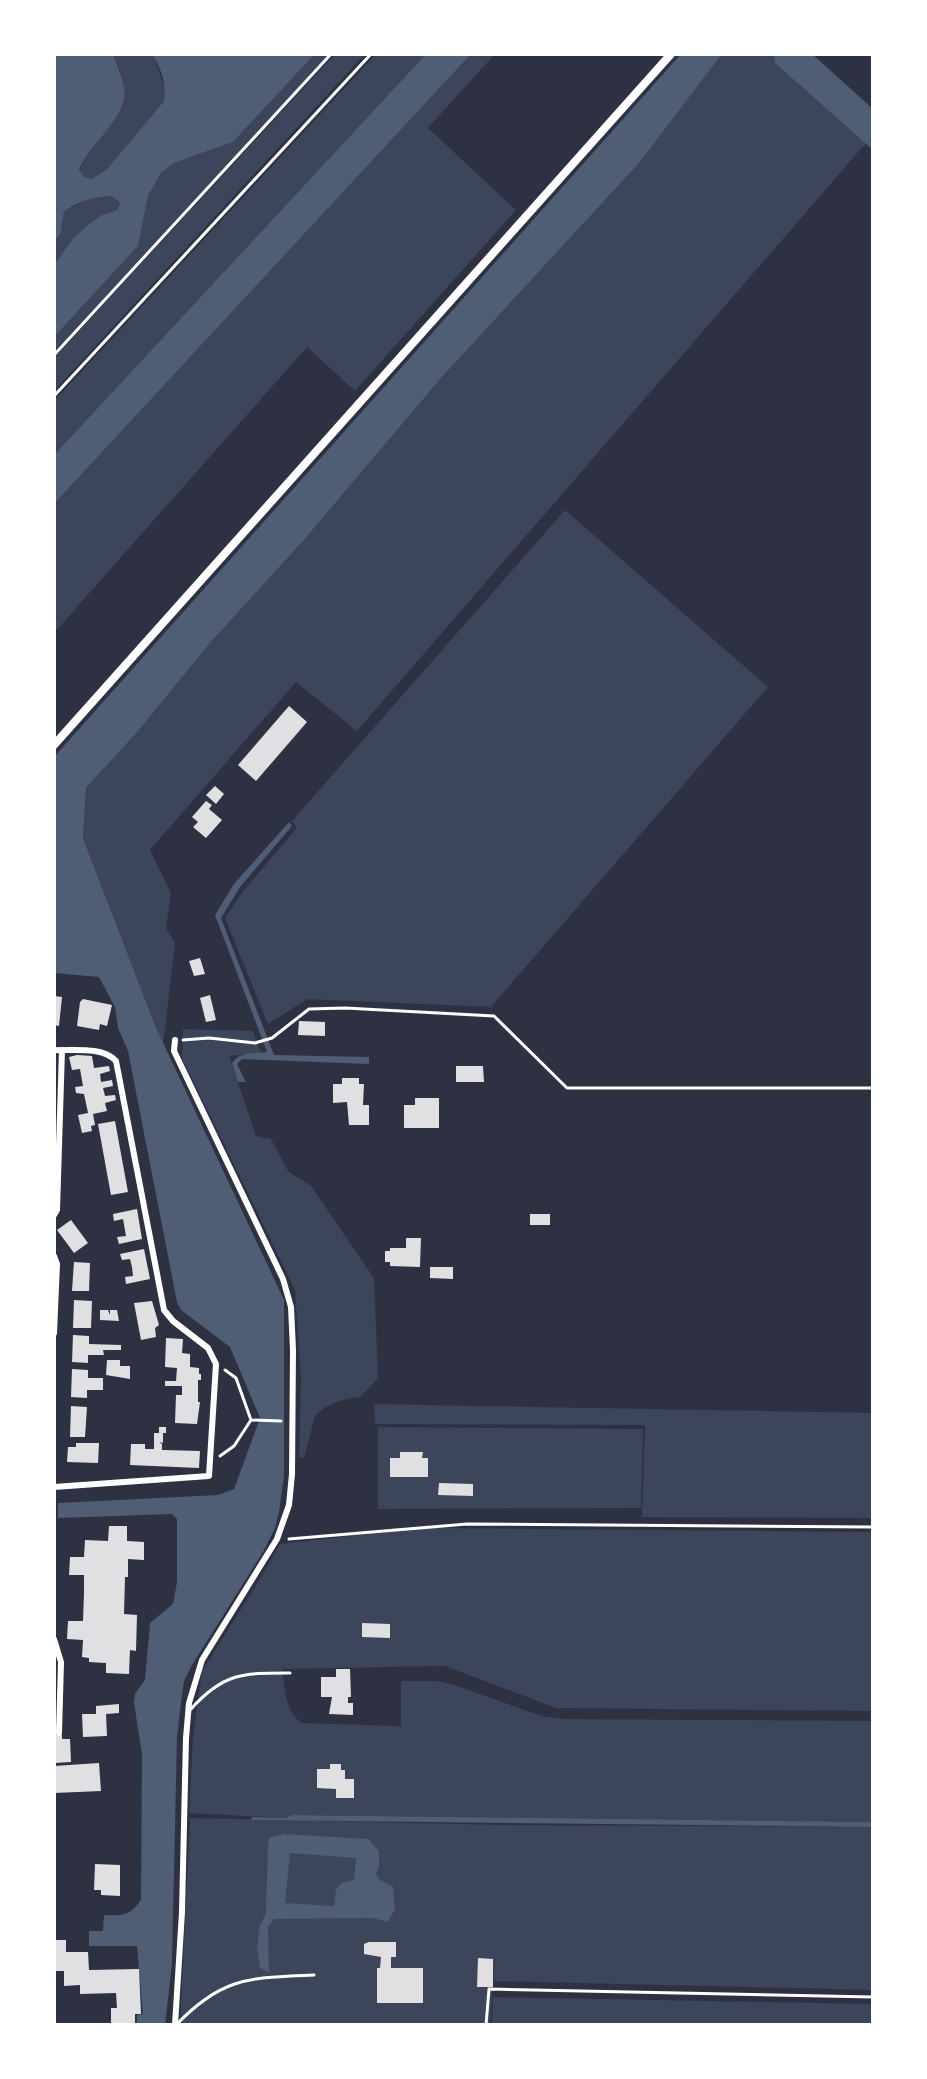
<svg xmlns="http://www.w3.org/2000/svg" width="927" height="2079" viewBox="0 0 927 2079" font-family="Helvetica,sans-serif">
	<style>
		.green { fill: #3c4559 }
		.water { fill: #4f5d75; fill-rule: evenodd }
		.building { fill: #e0e0e3 }
		.lines { fill: none; stroke-linecap: round; stroke-linejoin: round }
		.path { stroke: #fff; stroke-width: 3 }
		.service { stroke: #fff; stroke-width: 3 }
		.minor { stroke: #fff; stroke-width: 6 }
		.tertiary { stroke: #fff; stroke-width: 8 }
	</style>
	<rect width="100%" height="100%" fill="#2d3142"/>
	<g class="green">
		<path d="M113,54L154,56L166,92L164,101L107,169L93,179L84,178L79,171C92,139 128,117 122,79C121,71 116,62 113,54Z"/>
		<path d="M315,54H329L54,352V337L138,246L148,196L161,173L174,163L233,142Z"/>
		<path d="M335,54H365L54,391V358Z"/>
		<path d="M376,54H426L54,455V401Z"/>
		<path d="M471,54H495L428,128L516,210L355,391L307,347L54,633V504Z"/>
		<path d="M722,54H774L775,63L866,143L357,731L296,682L150,850L171,893L166,928L175,943L163,1045L83,838L86,788L139,730L210,643L304,540L442,377L640,162Z"/>
		<path d="M112,196L120,203L117,210C79,222 79,241 54,265V240L60,234L64,212L90,197Z"/>
		<path d="M565,510L768,687L491,1007L307,999L268,1024L225,918L244,890L297,828L292,821Z"/>
		<path d="M183,1029L253,1031L261,1053L229,1056L256,1136L271,1139L288,1171L311,1186L374,1278L378,1378L360,1397L342,1400L325,1407L315,1416L304,1458L299,1457L301,1378L295,1290L182,1058Z"/>
		<path d="M374,1404L873,1413V1518L642,1517L645,1425L375,1424Z"/>
		<path d="M378,1427L643,1429L641,1508L378,1509Z"/>
		<path d="M423,1528L873,1532V1711L556,1708L445,1666L282,1669C285,1688 285,1712 302,1723L401,1726V1681H438L454,1685L542,1716L563,1719L873,1721V1822L292,1815L286,1818L189,1813L193,1737L202,1671L260,1579L280,1544Z"/>
		<path d="M190,1818L501,1825L873,1827V1990L494,1981L495,1952L490,2025H180Z"/>
		<path d="M493,1997L873,2004V2025H492Z"/>
	</g>
	<g class="water">
		<path d="M54,54H113C118,68 126,84 124,98C120,123 89,145 79,170L84,177L92,179L107,169L164,101C167,85 161,68 152,54H315L233,142L174,163L161,173L148,196L138,246L54,337V265L73,239L89,224L102,215L117,210L120,203L112,196C92,197 80,200 64,212L60,235L54,240Z"/>
		<path d="M426,54H471L54,504V455Z"/>
		<path d="M681,54H722L640,162L442,377L304,540L210,643L139,730L86,788L83,838L157,1030L284,1300V1476L279,1512L275,1528L263,1552L192,1665L184,1681L181,1703L177,1737L172,1963L165,2025H137V2015L143,2014L137,1946H89V1931H103L104,1915C122,1916 130,1916 141,1900L142,1754L134,1703L135,1694L145,1680L150,1623L173,1604L177,1582V1519L172,1514L58,1518V1503L218,1495L234,1489L260,1418L230,1347L181,1310L177,1302L128,1051L118,1028L115,1007L99,977L54,973V757Z"/>
		<path d="M774,54H812L873,109V150L775,63Z"/>
		<path d="M289,822L292,826L240,887L221,918L274,1055L369,1057V1064L242,1059L237,1064L246,1082H238L232,1063C240,1051 254,1054 267,1052L215,915L234,884Z"/>
		<path d="M292,1815L873,1822V1827L251,1820L252,1817L286,1818Z"/>
		<path d="M284,1834L368,1839L379,1851V1866L376,1874L380,1880L393,1887L395,1909L388,1922L373,1918L274,1919L268,1927L269,1973L260,1968L257,1947L260,1925L266,1914L268,1845L269,1838ZM290,1853L356,1858L354,1880L341,1883L336,1890L334,1906L285,1903Z"/>
	</g>
	<g class="building">
		<path d="M289,706L307,722L256,781L238,765Z"/>
		<path d="M215,786L224,794L216,804L206,795Z"/>
		<path d="M206,801L212,805L209,809L222,820L206,838L193,827L198,822L192,817Z"/>
		<path d="M200,958L205,974L194,976L189,961Z"/>
		<path d="M210,995L216,1020L206,1022L200,998Z"/>
		<path d="M54,996L62,997L59,1026L54,1025Z"/>
		<path d="M83,999L112,1005L107,1026L100,1024L99,1030L77,1026L80,1002Z"/>
		<path d="M299,1021L325,1022V1036L298,1035Z"/>
		<path d="M77,1055L92,1056L94,1068L109,1066L110,1071L100,1074L101,1082L112,1080L113,1086L103,1088L105,1096L115,1095L116,1100L105,1103L107,1111L93,1114L95,1125L91,1126L92,1131L82,1133L78,1115L88,1113L84,1094L76,1093L75,1087L83,1086L80,1069L72,1070L69,1057Z"/>
		<path d="M456,1066H483L484,1082H456Z"/>
		<path d="M342,1078H359V1084H364L363,1105H369V1125H349L347,1102L333,1103V1084H342Z"/>
		<path d="M415,1098H439V1128H404V1105H415Z"/>
		<path d="M115,1121L128,1192L111,1195L98,1124Z"/>
		<path d="M137,1209L142,1239L119,1244L117,1237L126,1236L123,1219L114,1221L113,1214Z"/>
		<rect x="530" y="1214" width="20" height="11"/>
		<path d="M71,1220L88,1243L74,1253L57,1230Z"/>
		<path d="M406,1238H421L420,1267L390,1266V1262H385V1251H390V1248H406Z"/>
		<path d="M144,1249L150,1279L126,1284L125,1277L133,1276L132,1267L130,1259L122,1260L120,1254Z"/>
		<path d="M74,1262L90,1263L89,1291H72Z"/>
		<path d="M430,1267H453V1279L430,1278Z"/>
		<path d="M74,1300L92,1301L91,1328H73Z"/>
		<path d="M152,1301L159,1325L155,1328L156,1337L141,1340L134,1303Z"/>
		<path d="M100,1310H108L110,1315V1310H117L119,1321L100,1320Z"/>
		<path d="M73,1335L89,1336V1344L121,1345V1350H103L104,1355H88V1363L72,1362Z"/>
		<path d="M166,1338L183,1339L182,1353L190,1354V1367L199,1368V1374H201V1380H198V1402H200L197,1424L175,1423L176,1395H182V1386H165V1381H176L177,1368L165,1367Z"/>
		<path d="M107,1360H120V1366H130V1379L106,1375Z"/>
		<path d="M72,1369L88,1370V1378H103V1390H87V1398L71,1397Z"/>
		<path d="M71,1406L87,1407L85,1437H70Z"/>
		<path d="M159,1427H166V1433H163V1443L159,1442L162,1444V1450L200,1451L199,1468L130,1465L131,1444H145V1449H154V1433H159Z"/>
		<path d="M76,1443H99L98,1463L67,1462L68,1447H76Z"/>
		<path d="M400,1452H423L422,1458H428V1477H390V1458H400Z"/>
		<path d="M439,1483L473,1484V1496L438,1495Z"/>
		<path d="M109,1526H127V1541L144,1542V1560L128,1559V1577H125L124,1614L137,1615L136,1651L130,1650L129,1674L106,1673V1663L89,1662V1658L82,1657L83,1640L67,1639L68,1621H83L84,1593V1575H69L70,1557H84L85,1540L108,1541Z"/>
		<path d="M362,1623L390,1624V1638L362,1637Z"/>
		<path d="M336,1669H350L351,1697H348V1703H353V1715L329,1714L332,1697H321V1677H336Z"/>
		<path d="M119,1704V1713L106,1714L107,1736L83,1737L82,1714H96V1706Z"/>
		<path d="M54,1735H62V1739H70L71,1762L54,1763Z"/>
		<path d="M99,1763L101,1791L54,1793V1766Z"/>
		<path d="M330,1764H341V1770H345V1779H354V1798H336V1789L317,1788V1769H330Z"/>
		<path d="M95,1864L120,1865V1896L101,1895V1890H94Z"/>
		<path d="M54,1940H66V1952H88L89,1970L139,1969L141,2014H135V2025H111V2008H117L116,1993L80,1994V1985L64,1986V1971H54Z"/>
		<path d="M369,1942H396V1957H391V1968H423V2003H377V1968H380L381,1957L364,1954V1944Z"/>
		<path d="M478,1958L493,1959V1987H477Z"/>
	</g>
	<g class="lines">
		<g class="path">
			<path d="M54,355L331,54"/>
			<path d="M54,396L371,54"/>
			<path d="M183,1040L209,1038L255,1043L272,1038L309,1009L345,1008L494,1016L567,1088H873"/>
			<path d="M225,1370L236,1378L251,1420L281,1421"/>
			<path d="M220,1456L234,1446L251,1420"/>
			<path d="M289,1539L467,1524L873,1527"/>
			<path d="M486,2025L489,1989L873,1997"/>
		</g>
		<g class="service">
			<path d="M191,1709C224,1672 244,1673 290,1673"/>
			<path d="M176,2025C223,1976 250,1978 314,1975"/>
		</g>
		<g class="minor">
			<path d="M54,1050C73,1051 102,1046 116,1061L164,1310L173,1321L208,1348L216,1364L209,1476L54,1487"/>
			<path d="M54,1215L57,1210L62,1050"/>
			<path d="M54,1256L57,1264L54,1333"/>
			<path d="M54,1639L61,1662L59,1733"/>
			<path d="M175,2025L182,1912L186,1738L189,1703L202,1660L277,1539L289,1505L292,1474L293,1350L291,1307L283,1279L174,1051L175,1040"/>
		</g>
		<path class="tertiary" d="M54,745L671,54"/>
	</g>
	<rect width="927" height="2079" fill="none" stroke="#ffffff" stroke-width="112"/>
</svg>
